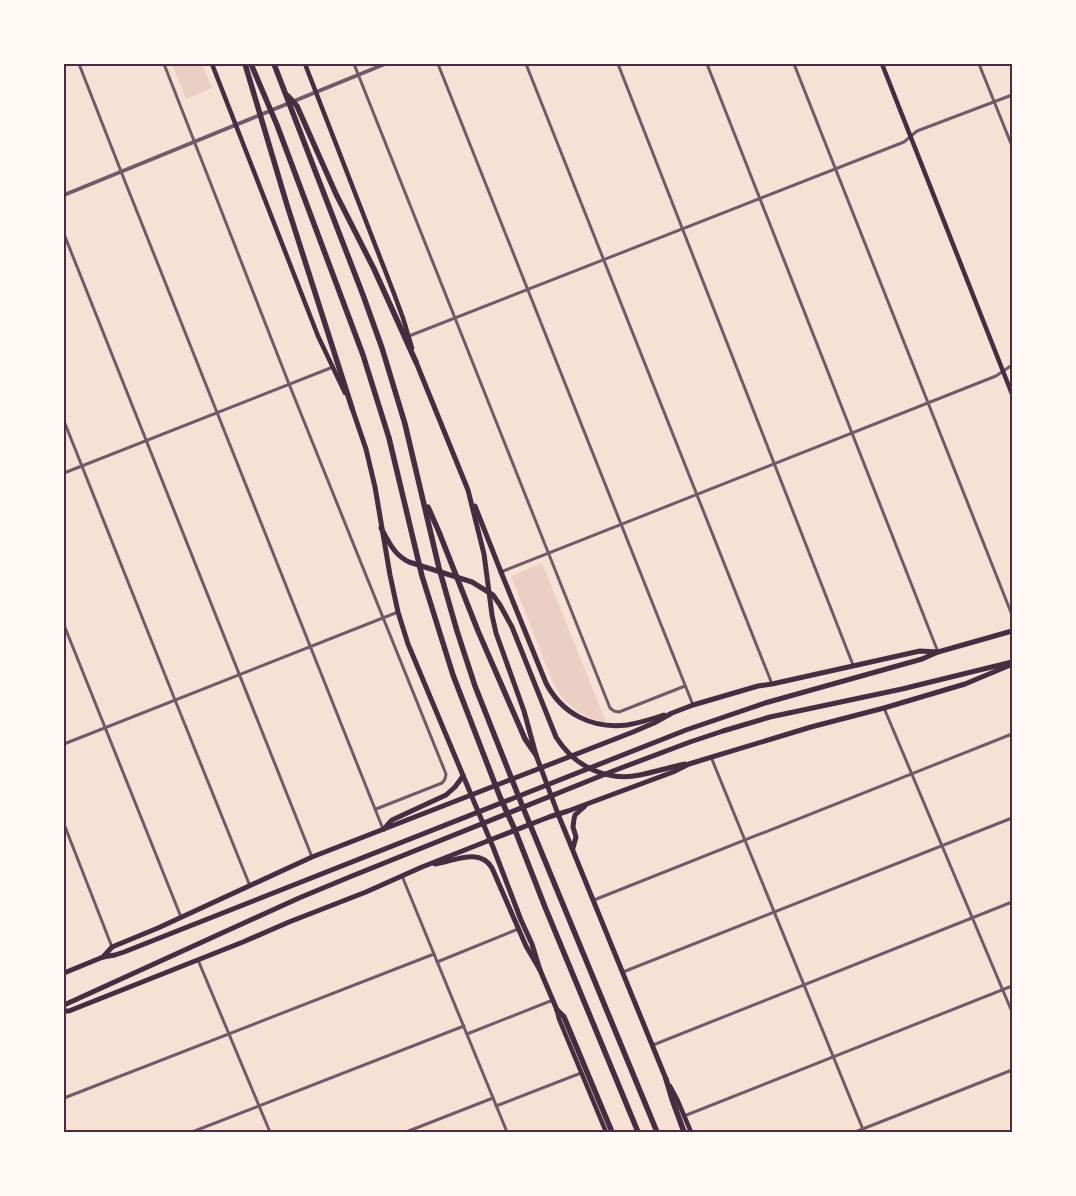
<svg xmlns="http://www.w3.org/2000/svg" width="1076" height="1196" viewBox="0 0 1076 1196" font-family="Overpass,sans-serif">
	<style>
		.green { fill: #ebcfc5 }
		.lines { fill: none; stroke-linecap: round; stroke-linejoin: round }
		.minor { stroke: #755966; stroke-width: 3 }
		.tertiary { stroke: #755966; stroke-width: 4 }
		.secondary { stroke: #4a2c40; stroke-width: 4.5 }
		.primary { stroke: #4a2c40; stroke-width: 5 }
		.trunk { stroke: #4a2c40; stroke-width: 5 }
		.motorway { stroke: #4a2c40; stroke-width: 5.5 }
		.neatline { fill: none; stroke: #4a2c40; stroke-width: 2 }
	</style>
	<rect width="100%" height="100%" fill="#f7e1d7"/>
	<g class="green">
		<path d="M172,64H202L212,88L186,99Z"/>
		<path d="M542,563L606,722L592,719L577,711L564,700L559,693L553,683L511,576Z"/>
	</g>
	<g class="lines">
		<g class="minor">
			<path d="M79,64L124,179L383,829"/>
			<path d="M164,64L289,384L446,774L445,779L442,783L376,809"/>
			<path d="M354,64L610,708L614,711L619,712L685,686"/>
			<path d="M438,64L693,705"/>
			<path d="M526,64L772,684"/>
			<path d="M618,64L853,665"/>
			<path d="M707,64L938,652"/>
			<path d="M794,64L1012,615"/>
			<path d="M979,64L1012,146"/>
			<path d="M64,234L312,857"/>
			<path d="M409,336L904,142L917,131L1012,95"/>
			<path d="M64,421L175,700L250,886"/>
			<path d="M64,473L333,367"/>
			<path d="M501,572L996,376L1012,365"/>
			<path d="M64,625L181,917"/>
			<path d="M884,708L1012,1012"/>
			<path d="M64,744L398,612"/>
			<path d="M711,757L864,1132"/>
			<path d="M64,824L112,947"/>
			<path d="M402,876L507,1132"/>
			<path d="M594,900L1012,734"/>
			<path d="M198,960L270,1132"/>
			<path d="M437,962L518,929"/>
			<path d="M623,972L1012,818"/>
			<path d="M467,1034L553,1000"/>
			<path d="M653,1045L1012,902"/>
			<path d="M64,1098L434,954"/>
			<path d="M496,1106L581,1073"/>
			<path d="M684,1116L1012,986"/>
			<path d="M192,1132L464,1026"/>
			<path d="M406,1132L493,1098"/>
			<path d="M855,1132L1012,1070"/>
		</g>
		<path class="tertiary" d="M64,195L385,64"/>
		<g class="secondary">
			<path d="M212,64L318,336L345,393"/>
			<path d="M305,64L393,291L403,318L412,348"/>
			<path d="M882,64L1012,394"/>
			<path d="M557,1011L559,1019L606,1132"/>
			<path d="M670,1086L677,1099L691,1132"/>
		</g>
		<g class="primary">
			<path d="M416,362L468,490L484,554L492,615L496,633L524,711L536,755L558,814L666,1079"/>
			<path d="M352,408L366,449L375,487L390,575L398,612L408,644L493,847L521,920L532,944L540,970L557,1010"/>
			<path d="M475,506L501,572"/>
		</g>
		<g class="trunk">
			<path d="M381,528C389,542 394,555 409,562L472,582L493,595L500,605L512,627L556,737C574,766 606,782 640,775C655,772 670,767 685,764"/>
			<path d="M501,572L546,683C562,714 592,729 627,725C639,723 652,719 664,715"/>
			<path d="M384,829L389,823L392,820L446,795L455,787L463,776"/>
			<path d="M573,848L576,837L573,827L574,819L575,815L585,806"/>
			<path d="M435,864C454,861 480,847 492,868L526,946L540,970"/>
			<path d="M103,957L112,947L158,928L312,857L633,732L654,723L672,713L693,705L758,686L772,684L920,651L938,652"/>
			<path d="M64,973L103,957L115,955L124,952L686,730L765,703L922,659L938,652L1012,631"/>
			<path d="M64,1005L299,898L352,876L613,771L690,742L723,731L770,717L902,689L1012,662"/>
			<path d="M64,1011H69L243,942L289,922L366,892L422,867L490,840L549,817L568,811L673,772L689,764L811,727L884,708L965,684L1008,666"/>
		</g>
		<g class="motorway">
			<path d="M245,64L287,205L352,408"/>
			<path d="M251,64L277,125L363,355L389,438L422,576L453,675L500,797L515,830L545,907L638,1132"/>
			<path d="M274,64L363,295L382,348L405,424L439,568L457,631L475,686L524,810L657,1132"/>
			<path d="M288,96L297,106L336,194L374,269L416,362"/>
			<path d="M428,507L439,532L478,631L515,716L525,739L536,755"/>
			<path d="M557,1010L564,1017L612,1132"/>
			<path d="M666,1079L672,1099L684,1132"/>
		</g>
	</g>
	<rect width="1076" height="1196" fill="none" stroke="#fffaf5" stroke-width="130"/>
	<rect x="65" y="65" width="946" height="1066" class="neatline"/>
</svg>
